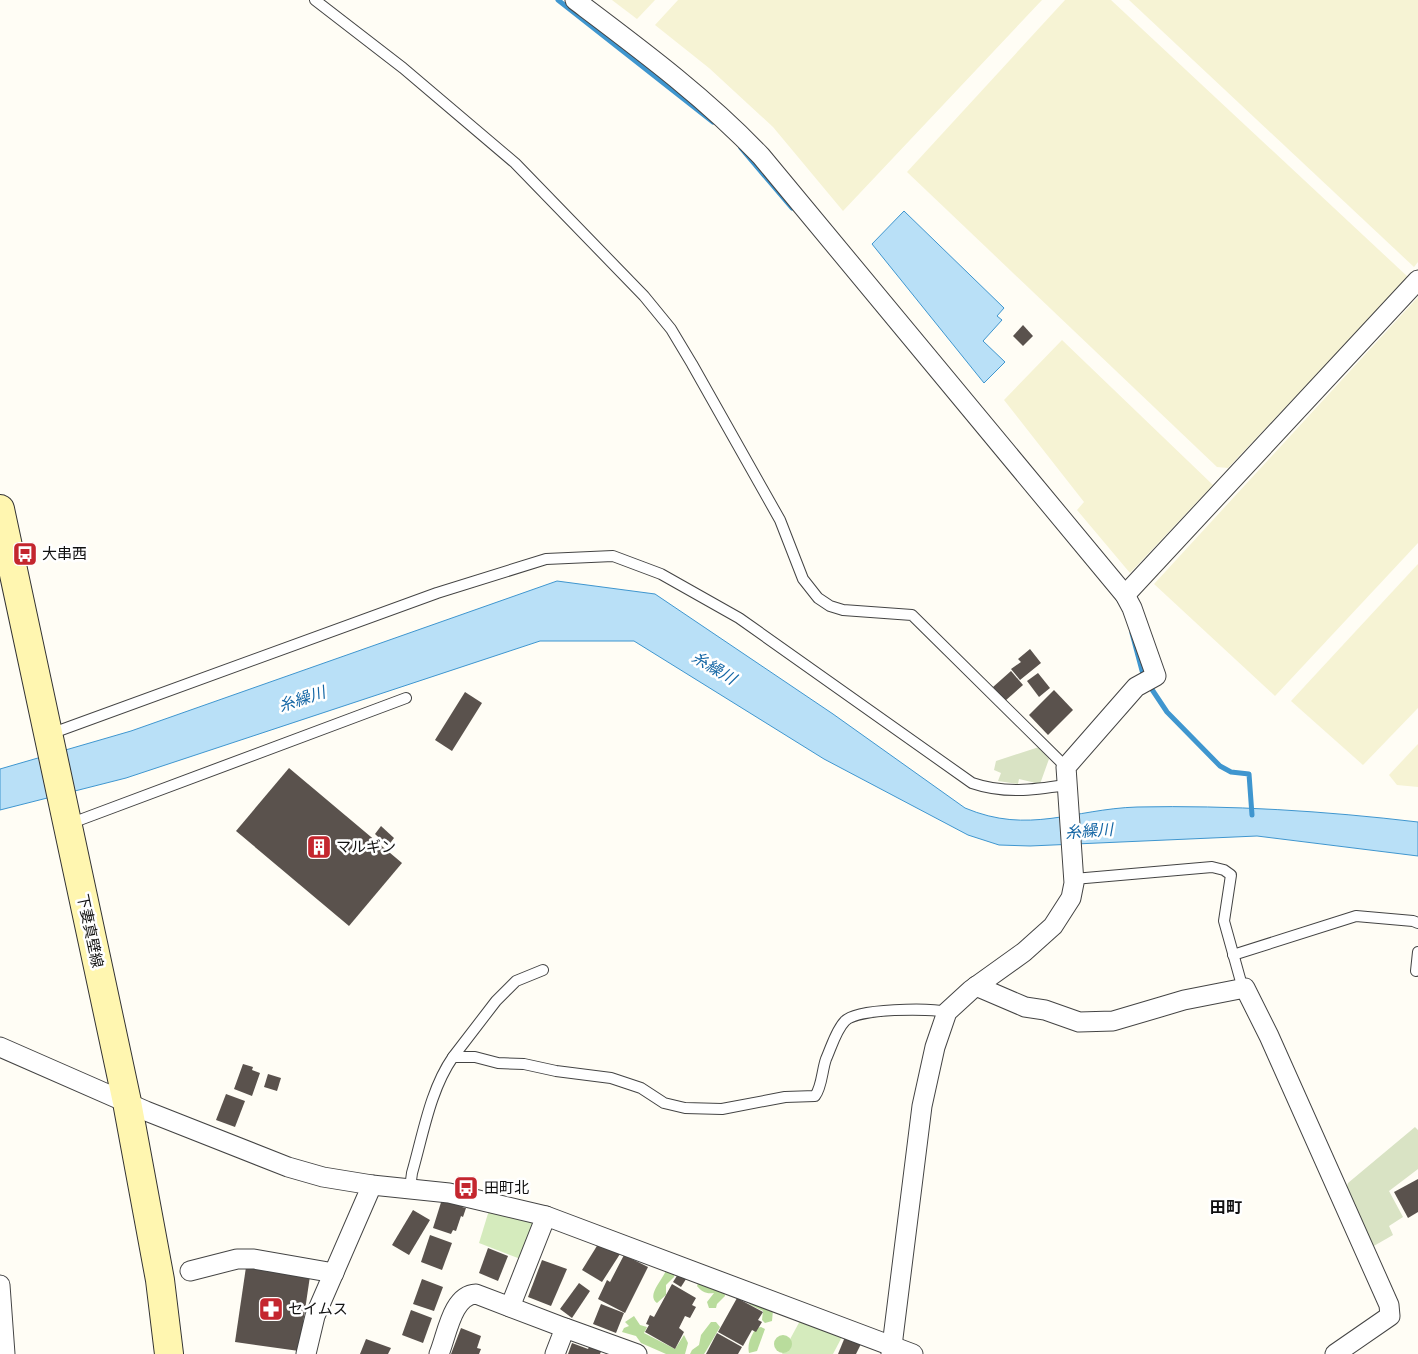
<svg xmlns="http://www.w3.org/2000/svg" width="1418" height="1354" viewBox="0 0 1418 1354" font-family="'Roboto Serif','Noto Sans JP',serif">
	<style>
		.farmland { fill: #f6f3d4 }
		.green { fill: #d5ebbd }
		.forest { fill: #b9dc9c }
		.cemetery { fill: #d9e3c4 }
		.water { fill: #b9e0f7; stroke: #3f96cf }
		.lines { fill: none; stroke-linecap: round; stroke-linejoin: round }
		.stream { stroke: #3f96cf; stroke-width: 5 }
		.building { fill: #5a524d }
		.service-casing { stroke: #444; stroke-width: 12 }
		.minor-casing { stroke: #444; stroke-width: 21 }
		.secondary-casing { stroke: #333; stroke-width: 30 }
		.service { stroke: #fff; stroke-width: 10 }
		.minor { stroke: #fff; stroke-width: 19 }
		.secondary { stroke: #fff6b0; stroke-width: 28 }
		.labels { text-anchor: middle; dominant-baseline: central; stroke-width: 5; stroke-linejoin: round; paint-order: stroke }
		.poi-label { font-size: 15px; fill: #111; stroke: #fff; text-anchor: start }
		.street-label { font-size: 15px; fill: #111; stroke: #fff }
		.water-label { font-size: 16px; font-style: italic; fill: #1768a6; stroke: #fff }
		.neighbourhood-label { font-size: 16px; font-weight: bold; fill: #111; stroke: #fff }
	</style>
	<rect width="100%" height="100%" fill="#fffdf5"/>
	<g class="farmland">
		<path d="M612,0H655L637,19Z"/>
		<path d="M678,0H1042L843,211L773,127L709,68L655,25Z"/>
		<path d="M1065,0H1111L1408,277L1228,468L1217,467L907,172Z"/>
		<path d="M1129,0H1418V262L1414,267Z"/>
		<path d="M1418,297V543L1275,696L1154,584Z"/>
		<path d="M1062,340L1213,485L1130,573L1077,510L1084,502L1004,400Z"/>
		<path d="M1418,564V708L1363,765L1291,701Z"/>
		<path d="M1418,744V787L1397,785L1389,775Z"/>
	</g>
	<g class="green">
		<path d="M490,1207L530,1219L535,1229L523,1260L479,1243Z"/>
		<path d="M801,1319L843,1335L833,1354H782Z"/>
	</g>
	<g class="forest">
		<path d="M666,1270L675,1272L674,1277L666,1285V1295L657,1303C646,1295 663,1280 666,1270Z"/>
		<path d="M699,1281L724,1291L725,1296L717,1304L716,1308H709L707,1302L714,1293C706,1294 702,1292 697,1286Z"/>
		<path d="M750,1302L773,1310L772,1321L765,1323L762,1320L763,1311L749,1304Z"/>
		<path d="M634,1316L640,1325L647,1327L644,1333L675,1349L684,1335L688,1343L685,1354H666L641,1343L636,1336L622,1332L624,1328L629,1326L625,1322Z"/>
		<path d="M711,1322H716L720,1327L706,1351L704,1354H690L692,1350L699,1345L701,1335Z"/>
		<path d="M761,1327L765,1329L757,1351L749,1353C747,1344 751,1336 756,1328Z"/>
		<circle cx="783" cy="1344" r="9"/>
	</g>
	<g class="cemetery">
		<path d="M1039,747L1049,759L1040,784L1019,779L1018,784L998,781L1001,773L994,770L996,761Z"/>
		<path d="M1415,1127L1418,1130V1169L1389,1191L1403,1217L1389,1226L1393,1235L1372,1247L1346,1189L1348,1183Z"/>
	</g>
	<g class="water">
		<path d="M904,211L1004,308L997,316L1002,320L983,341L1005,362L984,383L872,244Z"/>
		<path d="M557,581L655,594L833,714L965,808C1029,835 1073,809 1137,807C1231,805 1325,811 1418,822V856L1257,836L1030,846L999,845L968,835L824,759L634,641H540L126,778L0,810V769L131,731Z"/>
	</g>
	<g class="lines">
		<g class="stream">
			<path d="M558,0L713,122"/>
			<path d="M741,148L792,208"/>
			<path d="M1132,633L1144,678"/>
			<path d="M1149,685L1167,712L1220,766L1231,772L1249,774L1252,815"/>
		</g>
	</g>
	<g class="building">
		<path d="M1023,325L1033,336L1023,346L1013,336Z"/>
		<path d="M1030,649L1041,663L1020,680L1011,669L1021,662L1018,659Z"/>
		<path d="M1011,671L1023,685L1005,701L993,687Z"/>
		<path d="M1038,673L1050,688L1039,697L1027,681Z"/>
		<path d="M1054,690L1073,710L1048,735L1029,715Z"/>
		<path d="M465,692L482,703L452,751L435,740Z"/>
		<path d="M289,768L402,863L349,926L236,831Z"/>
		<path d="M381,826L394,838L388,846L375,834Z"/>
		<path d="M243,1064L253,1067L252,1070L260,1073L252,1096L234,1089Z"/>
		<path d="M268,1074L281,1078L277,1091L264,1087Z"/>
		<path d="M226,1094L245,1101L235,1127L216,1120Z"/>
		<path d="M1418,1179V1212L1408,1218L1394,1192Z"/>
		<path d="M443,1196L464,1203L462,1207L466,1208L463,1217L461,1216L456,1231L453,1230L451,1234L433,1228Z"/>
		<path d="M413,1210L430,1220L409,1255L392,1245Z"/>
		<path d="M430,1235L452,1243L442,1270L421,1262Z"/>
		<path d="M600,1241L620,1254L602,1282L582,1270Z"/>
		<path d="M488,1248L508,1256L498,1281L479,1273Z"/>
		<path d="M624,1255L648,1267L625,1313L598,1299L607,1280L610,1282Z"/>
		<path d="M542,1260L567,1269L551,1306L528,1297Z"/>
		<path d="M246,1267L310,1276L299,1351L235,1342Z"/>
		<path d="M680,1271L688,1276L681,1287L673,1282Z"/>
		<path d="M422,1279L443,1287L434,1311L413,1304Z"/>
		<path d="M579,1283L590,1291L572,1318L560,1309Z"/>
		<path d="M672,1284L696,1298L692,1305L696,1307L690,1318L685,1316L679,1328L684,1332L675,1349L645,1332L649,1325L646,1324L650,1315L654,1317Z"/>
		<path d="M737,1298L763,1312L758,1320L762,1322L756,1332L752,1330L743,1346L718,1332Z"/>
		<path d="M601,1304L624,1313L616,1333L593,1324Z"/>
		<path d="M411,1310L432,1318L423,1343L402,1335Z"/>
		<path d="M461,1328L481,1336L477,1348L481,1349L479,1354H451Z"/>
		<path d="M717,1333L742,1347L738,1354H706Z"/>
		<path d="M845,1337L861,1344L856,1354H838Z"/>
		<path d="M366,1339L391,1348L388,1354H360Z"/>
		<path d="M572,1343L588,1349L591,1343L603,1347L600,1354H568Z"/>
	</g>
	<g class="lines">
		<defs>
			<g id="service">
				<path d="M315,0L403,68L515,163L644,296L671,329L692,364L780,520L803,579L818,598L830,606L843,610L912,615L1066,767"/>
				<path d="M50,734L437,593L546,559L613,556L661,574L739,618L972,783C1004,794 1033,790 1066,785"/>
				<path d="M69,824L406,698"/>
				<path d="M1074,879L1212,867L1224,870L1231,875L1224,921L1241,982L1245,988"/>
				<path d="M1233,955L1356,916L1413,921L1418,923"/>
				<path d="M1416,971L1418,952"/>
				<path d="M453,1057L496,1001L516,981L543,970"/>
				<path d="M410,1188L412,1173C423,1135 430,1090 453,1057H475L498,1063L524,1064L556,1071L611,1078L641,1088L664,1103L685,1108L722,1109L785,1097L815,1096C822,1087 822,1070 826,1059C831,1048 836,1030 845,1021C857,1008 930,1008 947,1012"/>
			</g>
			<g id="minor">
				<path d="M575,0C640,49 705,97 761,156L1125,595L1132,608L1156,676L1136,687L1066,767L1074,883L1071,898L1053,926L1024,952L971,990L947,1012L935,1047L922,1106L891,1354"/>
				<path d="M1125,595L1418,280"/>
				<path d="M976,986L1025,1007L1045,1010L1079,1022L1113,1021L1184,1000L1245,988L1269,1036L1389,1305L1390,1316L1335,1354"/>
				<path d="M0,1047L146,1111L288,1167L323,1177L372,1185L449,1193L546,1216L913,1354"/>
				<path d="M190,1271L237,1259H254L334,1273"/>
				<path d="M0,1285L5,1354"/>
				<path d="M510,1307L546,1216"/>
				<path d="M565,1328L637,1354"/>
				<path d="M306,1354L315,1316L372,1185"/>
				<path d="M439,1354C447,1335 452,1295 476,1294L565,1328L555,1354"/>
			</g>
			<path id="secondary" d="M0,509L127,1102L160,1280L169,1354"/>
		</defs>
		<use href="#service" class="service-casing"/>
		<use href="#minor" class="minor-casing"/>
		<use href="#secondary" class="secondary-casing"/>
		<use href="#service" class="service"/>
		<use href="#minor" class="minor"/>
		<use href="#secondary" class="secondary"/>
	</g>
	<defs>
		<symbol id="bus-square" viewBox="-11 -11 22 22"><rect x="-9" y="-9" width="18" height="18" rx="4" fill="#c4262e" stroke="#fff"/><path d="M-5-6H5V4H4V6H2V4H-2V6H-4V4H-5ZM-3.5-4V0h7V-4ZM-3.5 1.2v1.5H-2V1.2ZM2 1.2v1.5H3.5V1.2Z" fill="#fff"/></symbol>
		<symbol id="building-square" viewBox="-11 -11 22 22"><rect x="-9" y="-9" width="18" height="18" rx="4" fill="#c4262e" stroke="#fff"/><path d="M-4-6H4V6H1V3H-1V6H-4ZM-2.5-4.3h1.7v1.8h-1.7ZM.8-4.3h1.7v1.8H.8ZM-2.5-1h1.7V.8h-1.7ZM.8-1h1.7V.8H.8Z" fill="#fff"/></symbol>
		<symbol id="pharmacy-square" viewBox="-11 -11 22 22"><rect x="-9" y="-9" width="18" height="18" rx="4" fill="#c4262e" stroke="#fff"/><path d="M-2-6h4v4h4v4h-4v4h-4v-4h-4v-4h4Z" fill="#fff"/></symbol>
	</defs>
	<g fill-rule="evenodd">
		<use href="#bus-square" x="11" y="540" width="28" height="28"/>
		<use href="#building-square" x="305" y="833" width="28" height="28"/>
		<use href="#bus-square" x="452" y="1174" width="28" height="28"/>
		<use href="#pharmacy-square" x="257" y="1295" width="28" height="28"/>
	</g>
	<g class="labels">
		<g class="poi-label">
			<text x="42" y="554">大串西</text>
			<text x="336" y="847">マルギン</text>
			<text x="484" y="1188">田町北</text>
			<text x="288" y="1309">セイムス</text>
		</g>
		<g class="street-label">
			<text transform="translate(90 931) rotate(78)">下妻真壁線</text>
		</g>
		<g class="water-label">
			<text transform="translate(714 668) rotate(31)">糸繰川</text>
			<text transform="translate(302 699) rotate(-18)">糸繰川</text>
			<text transform="translate(1089 831) rotate(-4)">糸繰川</text>
		</g>
		<g class="neighbourhood-label">
			<text x="1226" y="1207">田町</text>
		</g>
	</g>
</svg>
